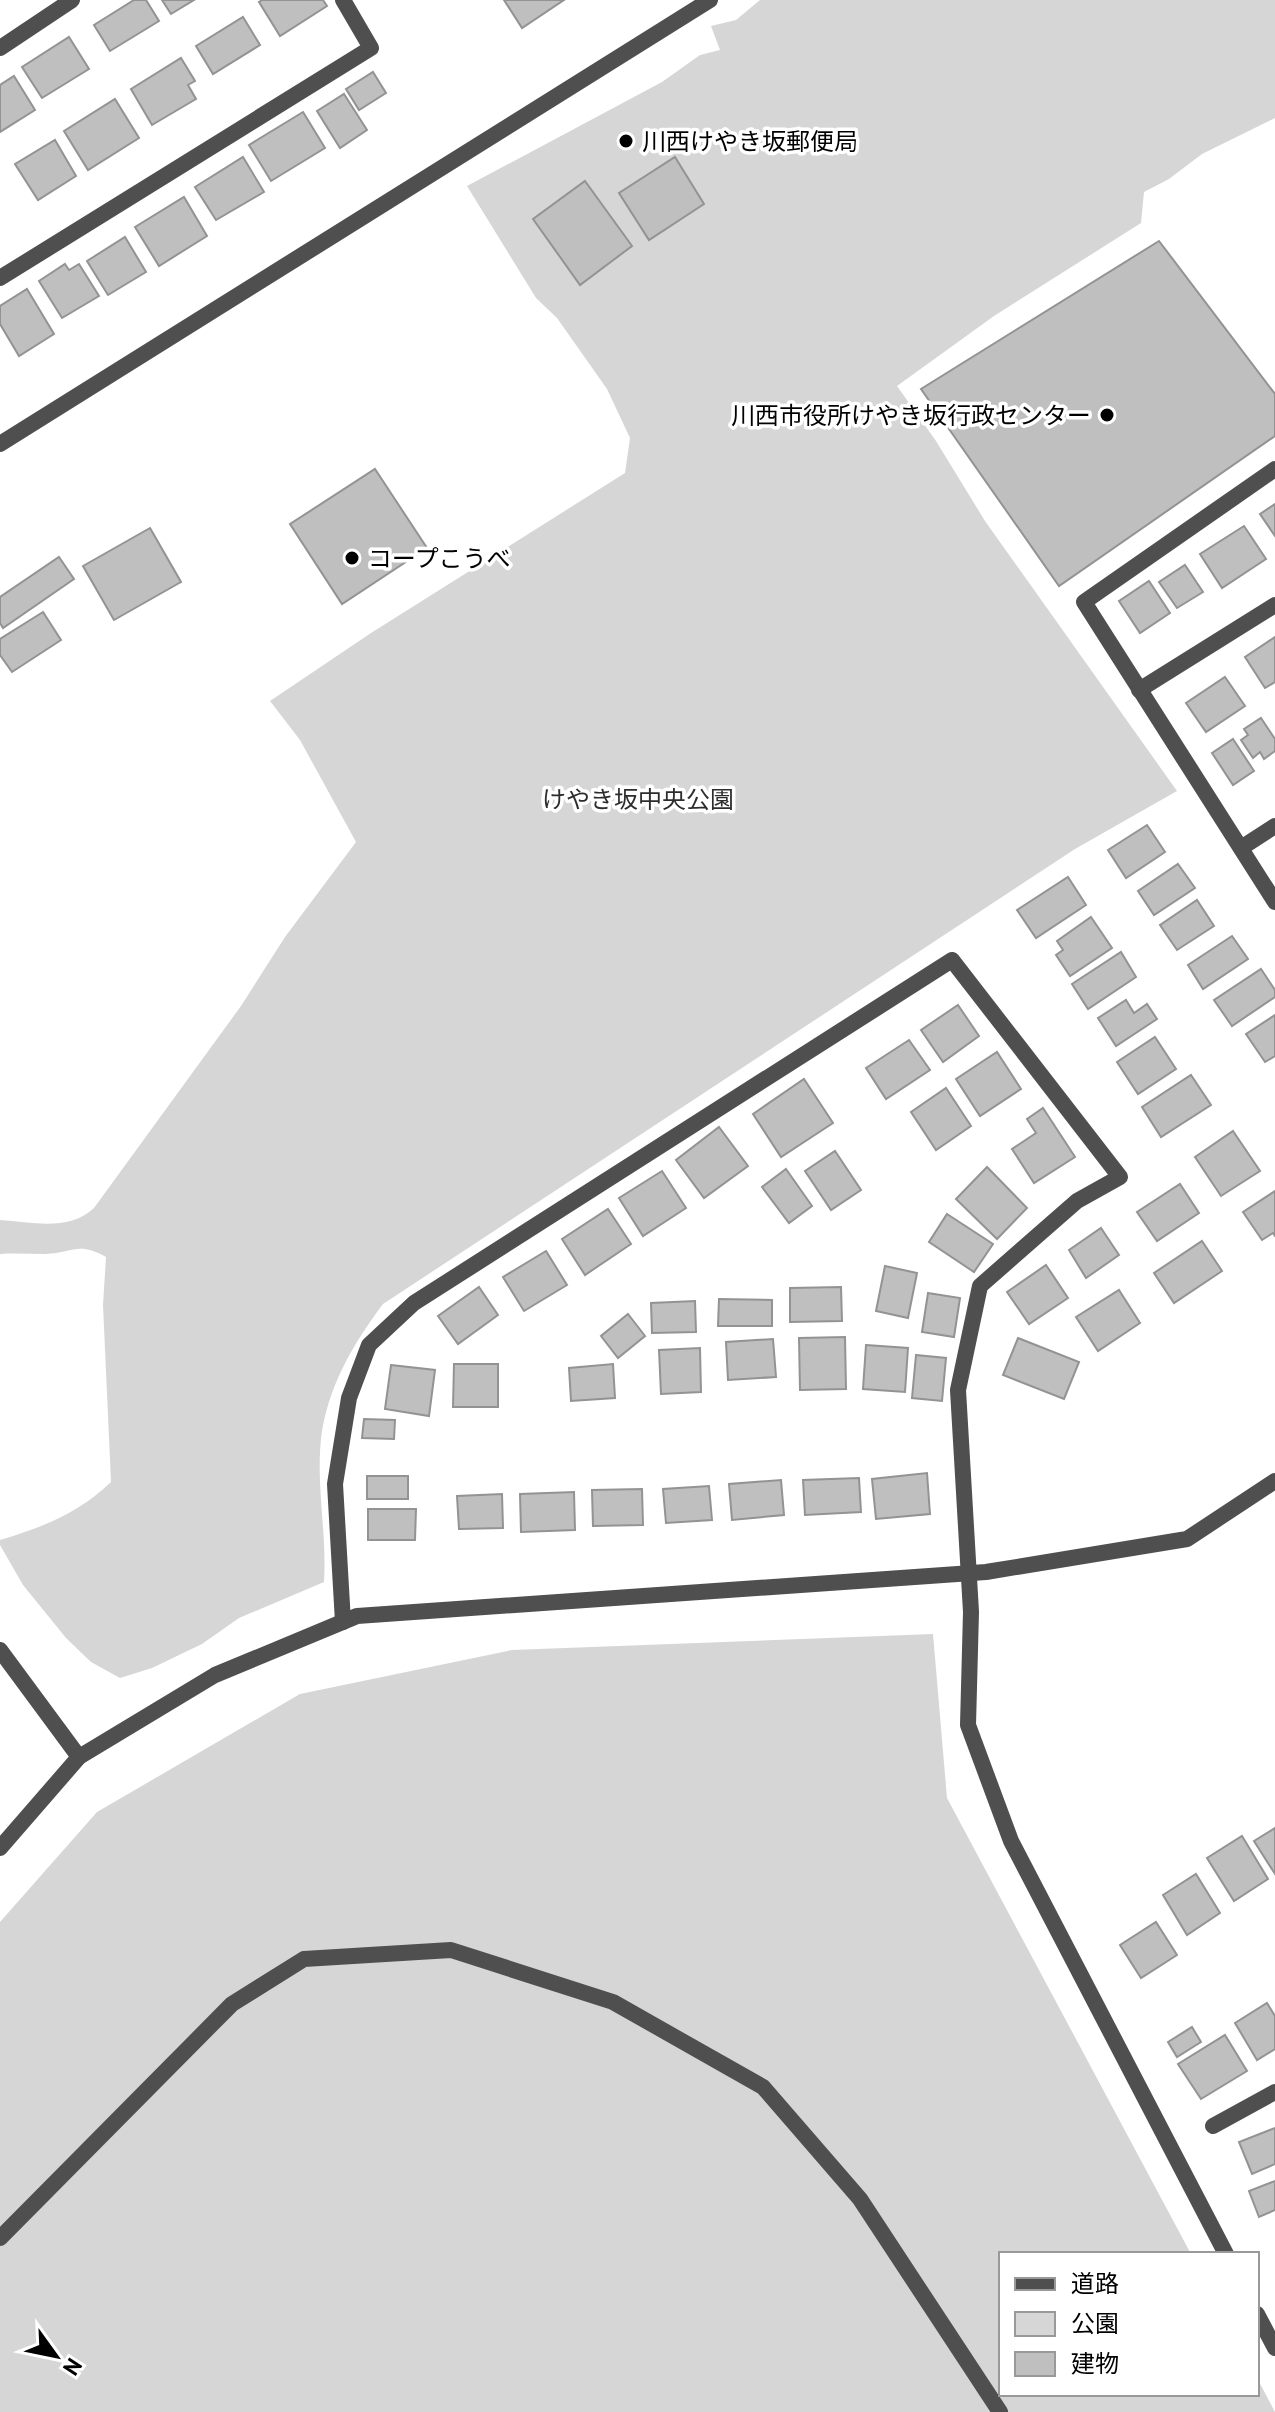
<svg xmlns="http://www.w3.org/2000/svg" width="1275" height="2412" viewBox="0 0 1275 2412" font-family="'PT Sans','Noto Sans JP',sans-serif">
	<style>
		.green { fill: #d6d6d6 }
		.building { fill: #bfbfbf; stroke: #939393; stroke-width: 2 }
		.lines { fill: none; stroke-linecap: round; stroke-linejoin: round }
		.minor { stroke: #4f4f4f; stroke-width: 16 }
		.tertiary { stroke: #4f4f4f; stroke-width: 16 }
		.poi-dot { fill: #000; stroke: #fff; stroke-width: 3 }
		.labels { text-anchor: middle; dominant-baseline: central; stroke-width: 7; stroke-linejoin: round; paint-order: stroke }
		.poi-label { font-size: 24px; fill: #000; stroke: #fff; text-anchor: start }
		.park-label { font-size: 24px; fill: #2d2d2d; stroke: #fff }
	</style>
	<rect width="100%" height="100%" fill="#fff"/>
	<g class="green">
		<path d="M760,0H1275V118L1202,154L1169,179L1144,192L1141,223L994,316L897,386L936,441L985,521L1177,791L1075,849L383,1304C353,1344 327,1388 321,1439C316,1486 327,1534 324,1582L239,1618L202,1644L152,1668L120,1678L91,1662L66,1638L23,1585L0,1545V1540C41,1528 79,1513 111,1482L103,1305L106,1257C78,1241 73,1253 45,1254C30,1254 15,1253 0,1254V1220C33,1222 68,1232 94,1208L241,1006L285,937L356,842L300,740L270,701L371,633L625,473L630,438L607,389L557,318L536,298L467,186L662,82L700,55L720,50L711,26L736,20Z"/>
		<path d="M933,1634L947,1798L1191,2254H1001V2394H1257V2378L1275,2412H0V1922L97,1812L300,1694L512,1650Z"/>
	</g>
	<g class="building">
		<path d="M134,0H146L159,21L110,51L94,25Z"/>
		<path d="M162,0H194L171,14Z"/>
		<path d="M262,0H323L327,6L280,36L259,2Z"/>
		<path d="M504,0H564L522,28Z"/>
		<path d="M243,17L260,45L213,74L196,46Z"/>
		<path d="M69,37L89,69L42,98L22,67Z"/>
		<path d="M181,58L195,81L188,85L196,99L152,125L131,89Z"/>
		<path d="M373,72L386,93L359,110L346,89Z"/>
		<path d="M14,76L35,110L0,132V85Z"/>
		<path d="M344,94L367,130L340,148L317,111Z"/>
		<path d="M115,99L139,138L88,170L64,131Z"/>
		<path d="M303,112L325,148L271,181L249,145Z"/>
		<path d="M55,140L76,176L38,200L15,164Z"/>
		<path d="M243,157L264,192L216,220L195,187Z"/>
		<path d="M675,157L704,204L649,240L619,193Z"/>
		<path d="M585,181L632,246L580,285L533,219Z"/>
		<path d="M184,197L207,236L159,266L135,227Z"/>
		<path d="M125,237L146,272L108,295L87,261Z"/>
		<path d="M1159,241L1275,394V436L1059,586L921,389Z"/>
		<path d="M65,264L69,270L79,264L99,296L62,318L39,281Z"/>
		<path d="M27,289L54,334L19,356L0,324V306Z"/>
		<path d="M375,469L427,548L342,604L290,524Z"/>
		<path d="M1275,504V536L1260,514Z"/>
		<path d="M1244,526L1266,559L1222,588L1200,554Z"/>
		<path d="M150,528L181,582L114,620L83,566Z"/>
		<path d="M59,557L74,579L3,628L0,623V597Z"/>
		<path d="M1185,565L1203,592L1177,608L1159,582Z"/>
		<path d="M1149,581L1170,613L1140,633L1119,601Z"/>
		<path d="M43,612L61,640L12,672L0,655V639Z"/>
		<path d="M1275,637V682L1265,688L1245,657Z"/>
		<path d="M1225,677L1245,706L1206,732L1186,703Z"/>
		<path d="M1261,718L1275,739V751L1264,759L1260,752L1253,758L1241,740L1248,735L1244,729Z"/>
		<path d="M1233,739L1254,771L1233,785L1212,753Z"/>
		<path d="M1147,825L1165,852L1126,878L1108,850Z"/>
		<path d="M1178,864L1195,888L1154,915L1138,891Z"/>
		<path d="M1068,877L1086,905L1036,938L1017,910Z"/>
		<path d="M1197,900L1214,926L1177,950L1160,925Z"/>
		<path d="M1091,917L1112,948L1070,976L1056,955L1063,950L1057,941Z"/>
		<path d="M1232,936L1248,959L1203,989L1188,965Z"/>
		<path d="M1121,952L1136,977L1088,1009L1072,984Z"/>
		<path d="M1261,969L1275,990V997L1232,1026L1214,1000Z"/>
		<path d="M1126,1000L1134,1013L1147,1004L1157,1019L1116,1046L1098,1018Z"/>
		<path d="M958,1005L979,1036L943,1062L921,1030Z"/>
		<path d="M1275,1015V1056L1265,1062L1246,1034Z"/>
		<path d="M1155,1037L1176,1069L1138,1094L1117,1062Z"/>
		<path d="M909,1040L930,1070L886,1099L866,1068Z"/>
		<path d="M997,1052L1021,1089L980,1116L956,1079Z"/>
		<path d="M1191,1075L1211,1105L1161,1137L1142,1107Z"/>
		<path d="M804,1079L833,1123L781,1157L753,1114Z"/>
		<path d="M946,1088L971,1126L936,1150L911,1112Z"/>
		<path d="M1043,1108L1075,1157L1034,1183L1012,1149L1036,1133L1027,1119Z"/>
		<path d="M719,1127L748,1166L704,1198L676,1160Z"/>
		<path d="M1233,1131L1260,1171L1221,1196L1195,1157Z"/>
		<path d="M835,1151L861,1190L831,1210L805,1171Z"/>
		<path d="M987,1167L1027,1208L997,1239L956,1199Z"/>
		<path d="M786,1169L812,1206L789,1223L762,1187Z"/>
		<path d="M662,1171L686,1208L643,1236L619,1198Z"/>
		<path d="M1180,1184L1199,1213L1157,1241L1137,1212Z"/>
		<path d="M1275,1191V1236L1273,1233L1262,1240L1243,1212Z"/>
		<path d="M608,1209L631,1244L585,1275L562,1239Z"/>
		<path d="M947,1214L993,1244L974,1272L929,1242Z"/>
		<path d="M1101,1228L1119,1255L1086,1278L1069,1250Z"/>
		<path d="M1202,1241L1222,1271L1174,1303L1154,1273Z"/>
		<path d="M546,1251L567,1285L524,1311L503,1277Z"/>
		<path d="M1046,1265L1068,1298L1029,1324L1007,1292Z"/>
		<path d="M885,1266L917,1273L908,1318L876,1311Z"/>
		<path d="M479,1287L498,1315L458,1344L438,1316Z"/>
		<path d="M841,1287L842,1321L790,1322V1288Z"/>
		<path d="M1119,1290L1140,1323L1098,1351L1076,1317Z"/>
		<path d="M928,1293L960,1298L954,1337L922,1332Z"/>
		<path d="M719,1299L772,1300V1326H718Z"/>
		<path d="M695,1301L696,1332L652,1333L651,1303Z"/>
		<path d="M628,1314L645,1336L618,1358L601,1336Z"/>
		<path d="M845,1337L846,1389L800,1390L799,1338Z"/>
		<path d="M1018,1338L1079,1362L1064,1399L1003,1375Z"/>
		<path d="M773,1339L776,1377L728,1380L726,1342Z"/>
		<path d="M866,1345L908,1348L905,1392L863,1389Z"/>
		<path d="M700,1348L701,1392L661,1394L659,1350Z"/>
		<path d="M916,1355L946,1358L942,1401L912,1398Z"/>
		<path d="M454,1364H498V1407H453Z"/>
		<path d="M613,1364L615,1398L571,1401L569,1368Z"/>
		<path d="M391,1365L435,1370L429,1416L385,1409Z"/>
		<path d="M364,1419L395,1420L394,1439L362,1438Z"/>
		<path d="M927,1473L930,1514L876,1519L872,1479Z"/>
		<rect x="367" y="1476" width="41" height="23"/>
		<path d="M859,1478L861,1512L805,1515L803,1480Z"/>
		<path d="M781,1480L784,1515L732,1520L729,1484Z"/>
		<path d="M709,1486L712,1520L666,1523L663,1489Z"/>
		<path d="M642,1489L643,1525L593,1526L592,1490Z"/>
		<path d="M574,1492L575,1530L521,1532L520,1494Z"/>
		<path d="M502,1494L503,1528L459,1529L457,1496Z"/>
		<path d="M368,1509H416L415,1540H368Z"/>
		<path d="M1275,1828V1874L1254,1841Z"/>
		<path d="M1242,1836L1268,1879L1234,1901L1207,1858Z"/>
		<path d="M1196,1874L1220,1913L1187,1935L1163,1895Z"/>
		<path d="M1156,1922L1177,1955L1141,1978L1120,1945Z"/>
		<path d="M1267,2003L1275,2016V2049L1257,2060L1235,2023Z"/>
		<path d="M1192,2027L1201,2042L1177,2057L1168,2042Z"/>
		<path d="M1225,2035L1247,2071L1201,2099L1178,2064Z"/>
		<path d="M1275,2128V2164L1252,2174L1239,2142Z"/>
		<path d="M1275,2181V2210L1259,2217L1249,2191Z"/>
	</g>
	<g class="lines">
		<g class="minor">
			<path d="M0,48L72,0"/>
			<path d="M0,278L371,48L343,0"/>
			<path d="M1275,469L1084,602L1275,902"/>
			<path d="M1139,690L1275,605"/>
			<path d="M1241,848L1275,826"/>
			<path d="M343,1622L335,1484L349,1398L369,1345L414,1303L952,960L1120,1177L1077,1201L980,1286L958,1390L971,1612L968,1725L1011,1841L1226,2254"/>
			<path d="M1213,2126L1275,2092"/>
			<path d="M0,2238L232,2004L304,1959L451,1950L613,2002L763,2087L860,2199L1000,2412"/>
			<path d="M1257,2314L1275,2348"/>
		</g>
		<g class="tertiary">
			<path d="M0,444L710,0"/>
			<path d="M0,1650L79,1757"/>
			<path d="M0,1848L79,1757L215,1675L357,1616L986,1572L1187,1539L1275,1481"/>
		</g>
	</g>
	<g class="poi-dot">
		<circle cx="626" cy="141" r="8"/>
		<circle cx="1107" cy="415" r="8"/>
		<circle cx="352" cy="558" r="8"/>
	</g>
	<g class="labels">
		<g class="poi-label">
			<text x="642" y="141">川西けやき坂郵便局</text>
			<text x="1091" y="415" text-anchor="end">川西市役所けやき坂行政センター</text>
			<text x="368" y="558">コープこうべ</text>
		</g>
		<g class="park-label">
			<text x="638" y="799">けやき坂中央公園</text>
		</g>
	</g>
	<rect x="999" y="2252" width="260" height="144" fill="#ffffff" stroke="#999999" stroke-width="2"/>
	<rect x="1015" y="2278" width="40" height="12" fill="#4f4f4f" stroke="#999999" stroke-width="2"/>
	<text x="1071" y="2292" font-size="24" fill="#000000">道路</text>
	<rect x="1015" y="2312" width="40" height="24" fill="#d6d6d6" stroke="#999999" stroke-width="2"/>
	<text x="1071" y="2332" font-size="24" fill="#000000">公園</text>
	<rect x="1015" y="2352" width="40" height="24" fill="#bfbfbf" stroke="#999999" stroke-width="2"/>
	<text x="1071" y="2372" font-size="24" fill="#000000">建物</text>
	<g transform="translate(56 2356) rotate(123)" stroke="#ffffff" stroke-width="6" paint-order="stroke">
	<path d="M0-6L14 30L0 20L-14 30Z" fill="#000000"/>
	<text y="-12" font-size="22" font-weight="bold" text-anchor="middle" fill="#000000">N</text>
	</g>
</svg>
